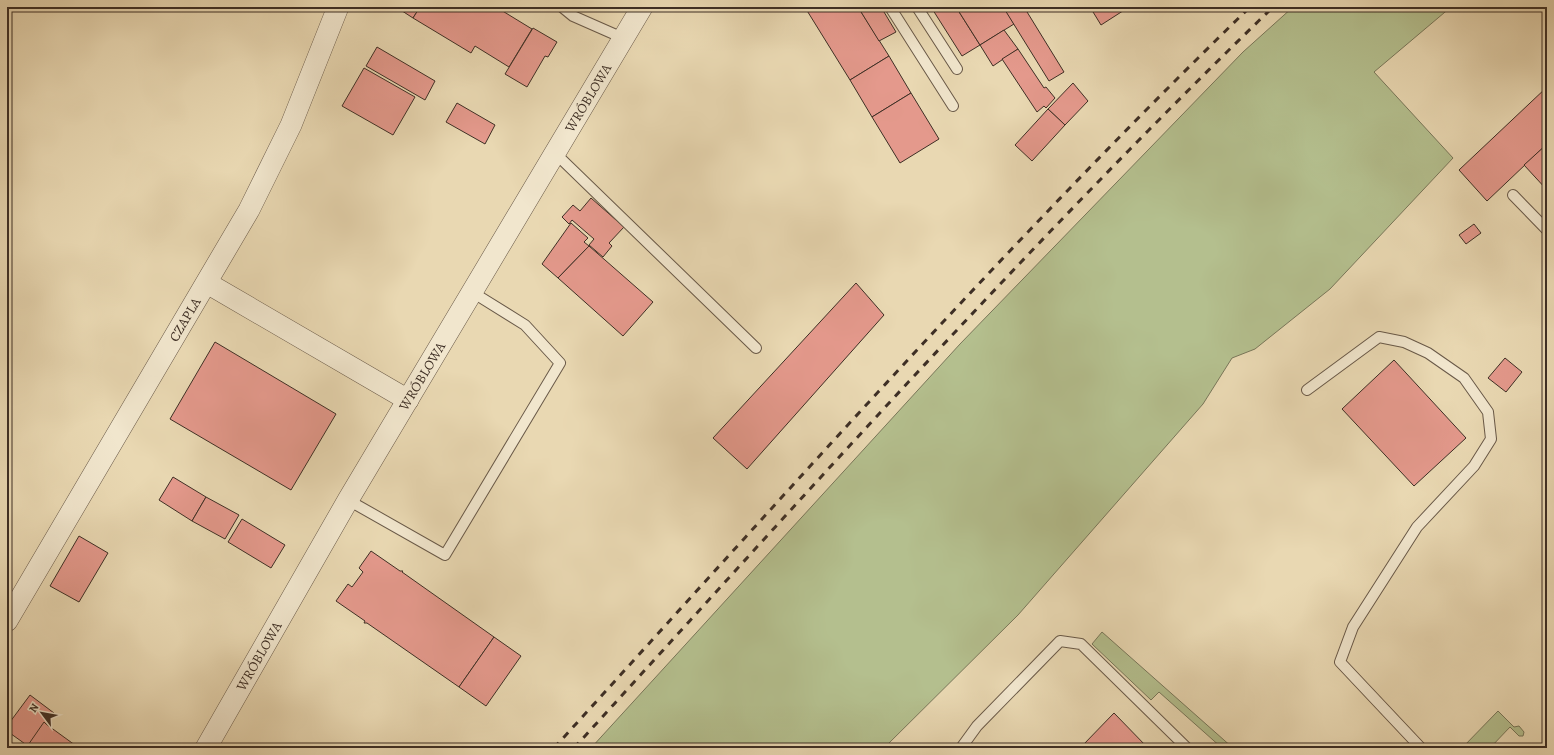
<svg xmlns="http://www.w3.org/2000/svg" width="1554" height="755" viewBox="0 0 1554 755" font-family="Alegreya,serif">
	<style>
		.green { fill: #b4bf8e; stroke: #79775a }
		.building { fill: #e4998c; stroke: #3e2f25 }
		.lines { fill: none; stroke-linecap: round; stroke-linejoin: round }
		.service-casing { stroke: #695948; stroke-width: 12 }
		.minor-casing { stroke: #695948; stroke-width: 22 }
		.service { stroke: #f1e6cd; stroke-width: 10 }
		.minor { stroke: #f1e6cd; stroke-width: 21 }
		.rail { stroke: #3e2f25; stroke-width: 3; stroke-dasharray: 7 7; stroke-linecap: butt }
		.labels { text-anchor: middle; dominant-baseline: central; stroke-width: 3; stroke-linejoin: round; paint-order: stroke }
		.street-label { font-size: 14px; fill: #3e2f25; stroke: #f1e6cd }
	</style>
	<rect width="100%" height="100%" fill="#e9d8b2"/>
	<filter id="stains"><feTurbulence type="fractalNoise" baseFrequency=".005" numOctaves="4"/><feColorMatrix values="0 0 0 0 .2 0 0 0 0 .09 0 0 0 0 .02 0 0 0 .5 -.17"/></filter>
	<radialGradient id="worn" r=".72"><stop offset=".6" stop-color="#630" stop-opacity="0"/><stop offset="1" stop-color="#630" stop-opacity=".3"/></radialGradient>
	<g class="green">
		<path d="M1293,7H1451L1374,72L1453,158L1330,289L1255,349L1232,358L1203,404L1018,615L884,748H591L960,344L1243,52Z"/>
		<path d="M1102,632L1233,748H1222L1159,692L1151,700L1092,644Z"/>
		<path d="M1498,711L1514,727L1519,726L1524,732L1523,736H1519L1510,727L1490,748H1462Z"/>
	</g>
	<g class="building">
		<path d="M396,7H420L413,18Z"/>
		<path d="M420,7H496L532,29L509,67L475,46L471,53L413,18Z"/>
		<path d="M808,7H858L889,56L850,80L806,9Z"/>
		<path d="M858,7H881L896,32L879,41Z"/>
		<path d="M931,7H956L980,45L962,56Z"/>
		<path d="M956,7H1004L1014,24L980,45Z"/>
		<path d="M1009,7H1024L1064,72L1049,81L1005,10Z"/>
		<path d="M1090,7H1129L1101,25Z"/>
		<path d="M533,28L557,42L548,57L545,56L527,87L505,74Z"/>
		<path d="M1004,30L1018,49L993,66L980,45Z"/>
		<path d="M377,47L435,81L425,100L366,66Z"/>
		<path d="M1018,49L1044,88L1046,87L1055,98L1046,108L1044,106L1037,112L1002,59Z"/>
		<path d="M889,56L911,93L872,117L850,80Z"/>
		<path d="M364,68L415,97L393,135L342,106Z"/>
		<path d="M1073,83L1088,101L1065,125L1048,109Z"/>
		<path d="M1547,87V144L1487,201L1459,170Z"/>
		<path d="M911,93L939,139L900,163L872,117Z"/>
		<path d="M457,103L495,125L485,144L446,122Z"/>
		<path d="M1048,109L1065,125L1032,161L1015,145Z"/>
		<path d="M1547,144V190L1524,165Z"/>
		<path d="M591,198L624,227L609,243L612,246L603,257L589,245L594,239L572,220L569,224L562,217L573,205L580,211Z"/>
		<path d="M571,223L588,238L584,242L589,246L558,278L542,264Z"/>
		<path d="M1474,224L1481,233L1466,244L1459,235Z"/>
		<path d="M589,246L653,302L623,336L558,278Z"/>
		<path d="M856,283L884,315L747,469L713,438Z"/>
		<path d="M215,342L336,414L291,490L170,419Z"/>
		<path d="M1505,358L1522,372L1506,392L1488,378Z"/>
		<path d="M1394,360L1466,438L1414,486L1342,409Z"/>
		<path d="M173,477L206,497L192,521L159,500Z"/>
		<path d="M206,497L239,515L225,539L192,521Z"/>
		<path d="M242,519L285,545L271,568L228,542Z"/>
		<path d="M79,536L108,553L79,602L50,586Z"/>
		<path d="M371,551L400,571H403L402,572L494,637L459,687L367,623H364L365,621L336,601L348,584L352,587L363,572L359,568Z"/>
		<path d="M494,637L521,656L486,706L459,687Z"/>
		<path d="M30,695L54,713L28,746L7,731V726Z"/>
		<path d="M1114,713L1148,748H1086L1083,745Z"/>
		<path d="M44,722L46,724L79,748H26Z"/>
	</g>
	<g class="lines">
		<defs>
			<g id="service">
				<path d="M562,7L573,16L623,38"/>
				<path d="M890,7L953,106"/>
				<path d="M917,7L957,69"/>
				<path d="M555,153L756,348"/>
				<path d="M1513,195L1547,230"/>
				<path d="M1307,390L1379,337L1404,342L1428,353L1464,378L1488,412L1491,439L1474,466L1417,527L1353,627L1340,662L1421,748"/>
				<path d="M348,500L445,555L560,363L525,325L472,292"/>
				<path d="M961,748L977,726L1060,641L1081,644L1187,748"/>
			</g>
			<g id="minor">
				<path d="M207,283L408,400"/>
				<path id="s1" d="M7,621L249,210L291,125L338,7"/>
				<path id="s2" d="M206,748L348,500L642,7"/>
			</g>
		</defs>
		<use href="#service" class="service-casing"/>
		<use href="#minor" class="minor-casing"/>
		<use href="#service" class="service"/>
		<use href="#minor" class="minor"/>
		<g class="rail">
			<path d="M554,748C782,498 1007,243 1250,7"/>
			<path d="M574,748C803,497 1029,243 1273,7"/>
		</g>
	</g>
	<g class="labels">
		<g class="street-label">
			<text stroke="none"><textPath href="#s2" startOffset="754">WRÓBLOWA</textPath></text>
			<text stroke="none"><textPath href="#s1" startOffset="350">CZAPLA</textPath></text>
			<text stroke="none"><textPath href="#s2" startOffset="430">WRÓBLOWA</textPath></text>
			<text stroke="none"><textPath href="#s2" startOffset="106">WRÓBLOWA</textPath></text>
		</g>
	</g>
	<rect width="1554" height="755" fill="none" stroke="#e9d8b2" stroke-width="24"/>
	<rect x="8" y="8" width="1538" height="739" fill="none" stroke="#3e2f25" stroke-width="2"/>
	<rect x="12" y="12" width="1530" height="731" fill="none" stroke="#3e2f25"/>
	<g transform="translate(42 713) rotate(302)" stroke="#f1e6cd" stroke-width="3" paint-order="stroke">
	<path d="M0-3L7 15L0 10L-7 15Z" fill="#3e2f25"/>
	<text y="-6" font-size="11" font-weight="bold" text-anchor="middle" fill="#3e2f25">N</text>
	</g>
	<rect width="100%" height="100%" filter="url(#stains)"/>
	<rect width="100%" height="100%" fill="url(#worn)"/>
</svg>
